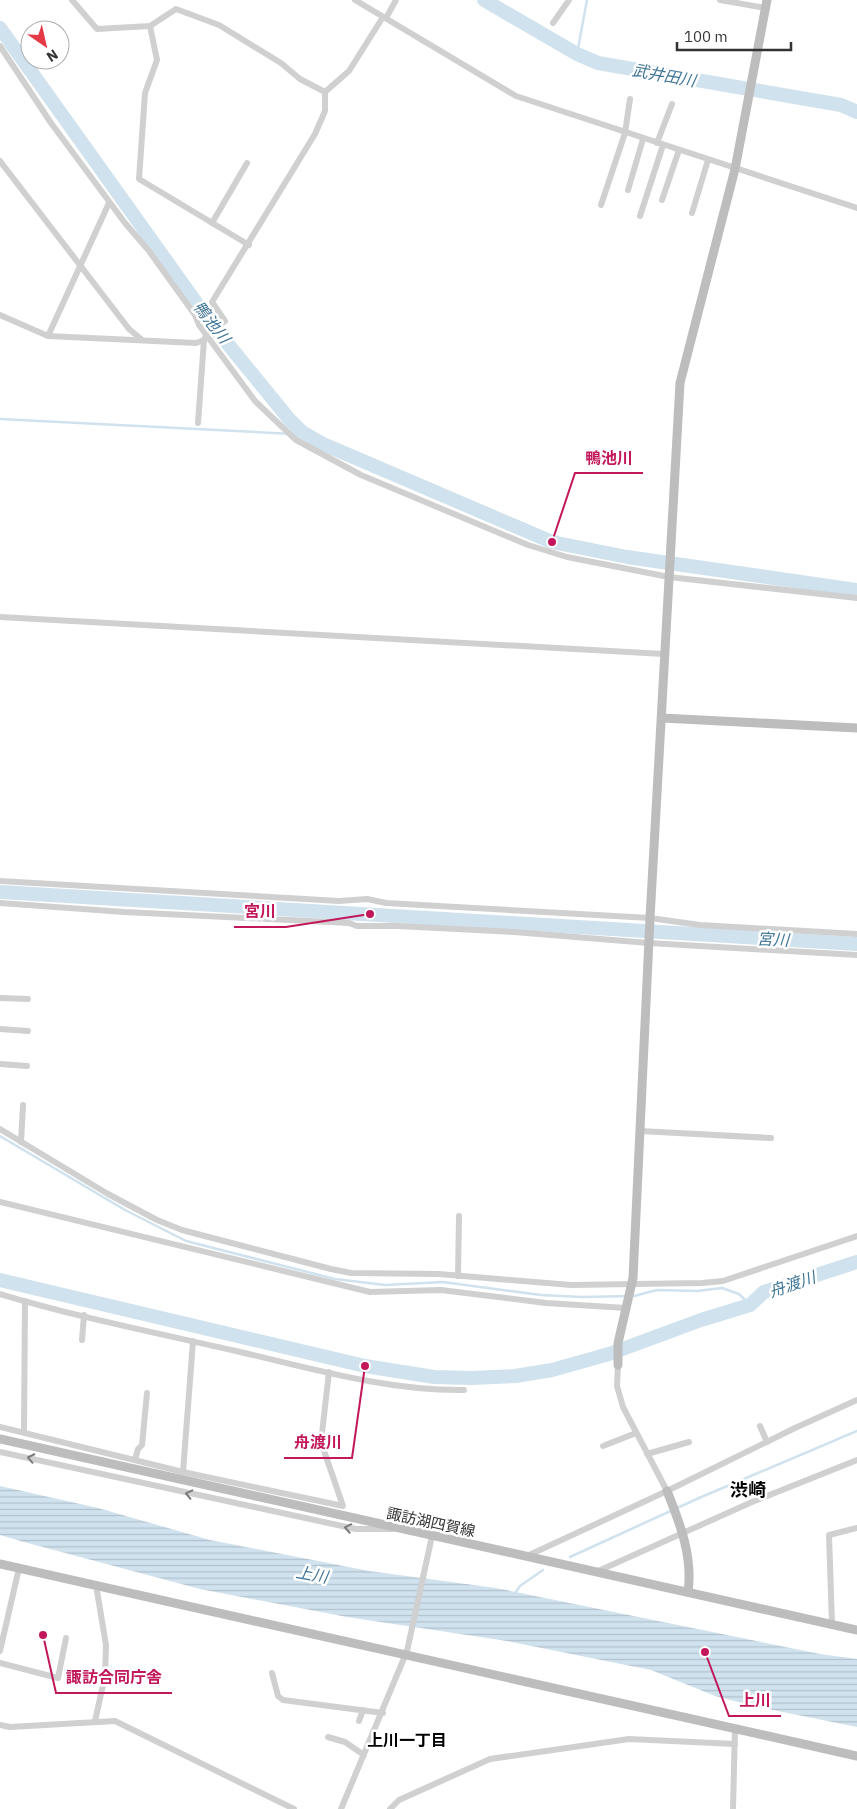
<svg xmlns="http://www.w3.org/2000/svg" width="857" height="1809" viewBox="0 0 857 1809" font-family="'IBM Plex Sans','Noto Sans JP',sans-serif">
	<style>
		.water { fill: url(#water-rules) }
		.lines { fill: none; stroke-linecap: round; stroke-linejoin: round }
		.stream { stroke: #cfe2ee; stroke-width: 2.5 }
		.river { stroke: #cfe2ee; stroke-width: 14 }
		.street { stroke: #d0d0d0; stroke-width: 6 }
		.secondary { stroke: #bdbdbd; stroke-width: 9 }
		.oneway { stroke: #7a7a7a }
		.labels { text-anchor: middle; dominant-baseline: central; stroke-width: 5; stroke-linejoin: round; paint-order: stroke }
		.street-label { font-size: 15px; fill: #333; stroke: #fff }
		.water-label { font-size: 16px; font-style: italic; fill: #3f7597; stroke: #fff }
		.neighbourhood-label { font-size: 16px; font-weight: bold; fill: #000; stroke: #fff }
		.quarter-label { font-size: 18px; font-weight: bold; fill: #000; stroke: #fff }
		.leader { fill: none; stroke: #c2185b; stroke-width: 2 }
		.callout-dot { fill: #c2185b; stroke: #fff; stroke-width: 2 }
		.callout-label { font-size: 16px; text-anchor: middle; font-weight: bold; fill: #c2185b; stroke: #fff; stroke-width: 5; stroke-linejoin: round; paint-order: stroke }
	</style>
	<defs>
		<pattern id="water-rules" width="6" height="5" patternUnits="userSpaceOnUse" patternTransform="scale(1.25)"><rect width="6" height="5" fill="#cfe2ee"/><path d="M0 2.5h6" fill="none" stroke="#b2c2cd"/></pattern>
	</defs>
	<rect width="100%" height="100%" fill="#fff"/>
	<path class="water" d="M0,1486L98,1508L210,1540L369,1571L496,1588L820,1654L857,1659V1727L754,1706L715,1696L651,1670L507,1641L347,1617L200,1589L24,1542L0,1535Z"/>
	<g class="lines">
		<g class="stream">
			<path d="M577,54L587,0"/>
			<path d="M0,419L294,434L302,432"/>
			<path d="M0,1136L125,1210L186,1241L335,1279L385,1285L443,1282L541,1295L581,1297L634,1296L657,1290L697,1291L722,1288L739,1294L750,1305"/>
			<path d="M570,1557L699,1498L857,1431"/>
			<path d="M515,1593L520,1586L543,1570"/>
		</g>
		<g class="river">
			<path d="M484,0L577,54L598,63L841,105L857,112"/>
			<path d="M0,28L210,322L289,419L302,432L323,444L552,542L627,557L857,590"/>
			<path d="M0,892L857,944"/>
			<path d="M0,1280L365,1366L434,1377L472,1378L515,1376L552,1370L609,1354L701,1320L750,1305L764,1292L857,1262"/>
		</g>
		<g class="street">
			<path d="M72,0L97,29L150,26L176,9L219,25L281,63L300,79L325,92"/>
			<path d="M355,0L516,96L857,208"/>
			<path d="M720,0L765,8"/>
			<path d="M386,18L396,0"/>
			<path d="M553,23L569,0"/>
			<path d="M150,26L157,60L145,93L139,179L249,245"/>
			<path d="M0,46L51,123L125,223L149,251L195,315L199,325L255,401L296,440L361,475L528,545L567,557L669,577L857,598"/>
			<path d="M325,92L349,71L383,17"/>
			<path d="M657,143L672,104"/>
			<path d="M0,161L129,329L141,339"/>
			<path d="M628,190L643,139"/>
			<path d="M662,200L679,150"/>
			<path d="M601,205L625,133L630,99"/>
			<path d="M692,213L708,160"/>
			<path d="M640,216L663,145"/>
			<path d="M212,223L247,163"/>
			<path d="M0,315L48,336L196,343L204,340"/>
			<path d="M48,336L109,203"/>
			<path d="M198,423L204,340L206,335L225,321L212,302L315,134L325,111V92"/>
			<path d="M0,617L664,654"/>
			<path d="M0,881L339,901L367,899L386,903L650,918L700,925L857,934"/>
			<path d="M0,903L124,912L349,923L357,926H398L514,932L649,943L857,955"/>
			<path d="M0,998L28,999"/>
			<path d="M0,1029L28,1031"/>
			<path d="M0,1064L27,1066"/>
			<path d="M0,1129L108,1194L157,1220L182,1230L331,1269L351,1273L439,1274L571,1285L702,1283L723,1281L857,1236"/>
			<path d="M640,1131L771,1138"/>
			<path d="M21,1142L23,1105"/>
			<path d="M0,1202L370,1292L441,1290L546,1303L626,1308"/>
			<path d="M458,1276L459,1216"/>
			<path d="M0,1294C77,1317 157,1333 236,1351C310,1368 387,1391 464,1390"/>
			<path d="M82,1340L84,1315"/>
			<path d="M760,1426L767,1442"/>
			<path d="M0,1427L183,1472L343,1506L321,1442L329,1372"/>
			<path d="M24,1431L25,1301"/>
			<path d="M603,1446L636,1433"/>
			<path d="M0,1452L356,1529H393"/>
			<path d="M647,1454L689,1442"/>
			<path d="M135,1460L138,1449L142,1445L147,1393"/>
			<path d="M183,1472L193,1341"/>
			<path d="M667,1491L795,1428L857,1400"/>
			<path d="M527,1556L667,1491L623,1407L617,1386L618,1365"/>
			<path d="M596,1572L752,1502L857,1460"/>
			<path d="M832,1624L829,1535L857,1528"/>
			<path d="M0,1651L19,1568"/>
			<path d="M0,1663L58,1678L66,1638"/>
			<path d="M272,1673L278,1696L283,1700L383,1713"/>
			<path d="M95,1721L105,1676L106,1645L96,1585"/>
			<path d="M359,1721L363,1710"/>
			<path d="M0,1725L10,1727L115,1721L294,1809"/>
			<path d="M328,1737L345,1742L364,1755"/>
			<path d="M341,1809L407,1651L432,1536"/>
			<path d="M390,1809L399,1800L490,1759L629,1739L735,1744"/>
			<path d="M733,1809L735,1728"/>
		</g>
		<g class="secondary">
			<path d="M662,718L857,728"/>
			<path d="M618,1365V1343L633,1278L650,918L680,383L735,169L767,0"/>
			<path d="M0,1439L857,1630"/>
			<path d="M667,1491C680,1523 693,1557 688,1592"/>
			<path d="M0,1564L857,1756"/>
		</g>
	</g>
	<defs><path id="oneway-chevron" d="M-2-3.5L2.5 0L-2 3.5" fill="none" stroke-width="1.6" stroke-linecap="round" stroke-linejoin="round" transform="scale(1.25)"/></defs>
	<g class="oneway">
		<use href="#oneway-chevron" transform="translate(31 1458) rotate(-168)"/>
		<use href="#oneway-chevron" transform="translate(189 1494) rotate(-167)"/>
		<use href="#oneway-chevron" transform="translate(348 1528) rotate(-169)"/>
	</g>
	<g class="labels">
		<g class="street-label">
			<text transform="translate(431 1522) rotate(12)">諏訪湖四賀線</text>
		</g>
		<g class="water-label">
			<text transform="translate(664 75) rotate(10)">武井田川</text>
			<text transform="translate(212 322) rotate(52)">鴨池川</text>
			<text transform="translate(773 939) rotate(3)">宮川</text>
			<text transform="translate(792 1284) rotate(-19)">舟渡川</text>
			<text transform="translate(312 1574) rotate(10)">上川</text>
		</g>
		<g class="neighbourhood-label">
			<text x="407" y="1740">上川一丁目</text>
		</g>
		<g class="quarter-label">
			<text x="748" y="1489">渋崎</text>
		</g>
	</g>
	<path class="leader" d="M552 542L575 473H643M370 914L286 927H234M365 1366L352 1458H284M43 1635L56 1693H172M705 1652L729 1716H781"/>
	<g class="callout-dot">
		<circle cx="552" cy="542" r="5"/>
		<circle cx="370" cy="914" r="5"/>
		<circle cx="365" cy="1366" r="5"/>
		<circle cx="43" cy="1635" r="5"/>
		<circle cx="705" cy="1652" r="5"/>
	</g>
	<g class="callout-label">
		<text x="609" y="464">鴨池川</text>
		<text x="260" y="917">宮川</text>
		<text x="318" y="1448">舟渡川</text>
		<text x="114" y="1683">諏訪合同庁舎</text>
		<text x="755" y="1706">上川</text>
	</g>
	<g transform="translate(45 45) rotate(146)"><circle r="24" fill="#ffffff" stroke="#adadad"/>
	<path d="M0-4L9 19L0 12L-9 19Z" fill="#e63946"/>
	<text y="-8" font-size="14" font-weight="bold" text-anchor="middle" fill="#333333">N</text>
	</g>
	<path d="M677 42v8h114v-8" fill="none" stroke="#333333" stroke-width="2.5"/>
	<text x="684" y="42" font-size="15" fill="#333333" stroke="#ffffff" stroke-width="4" paint-order="stroke">100 m</text>
</svg>
